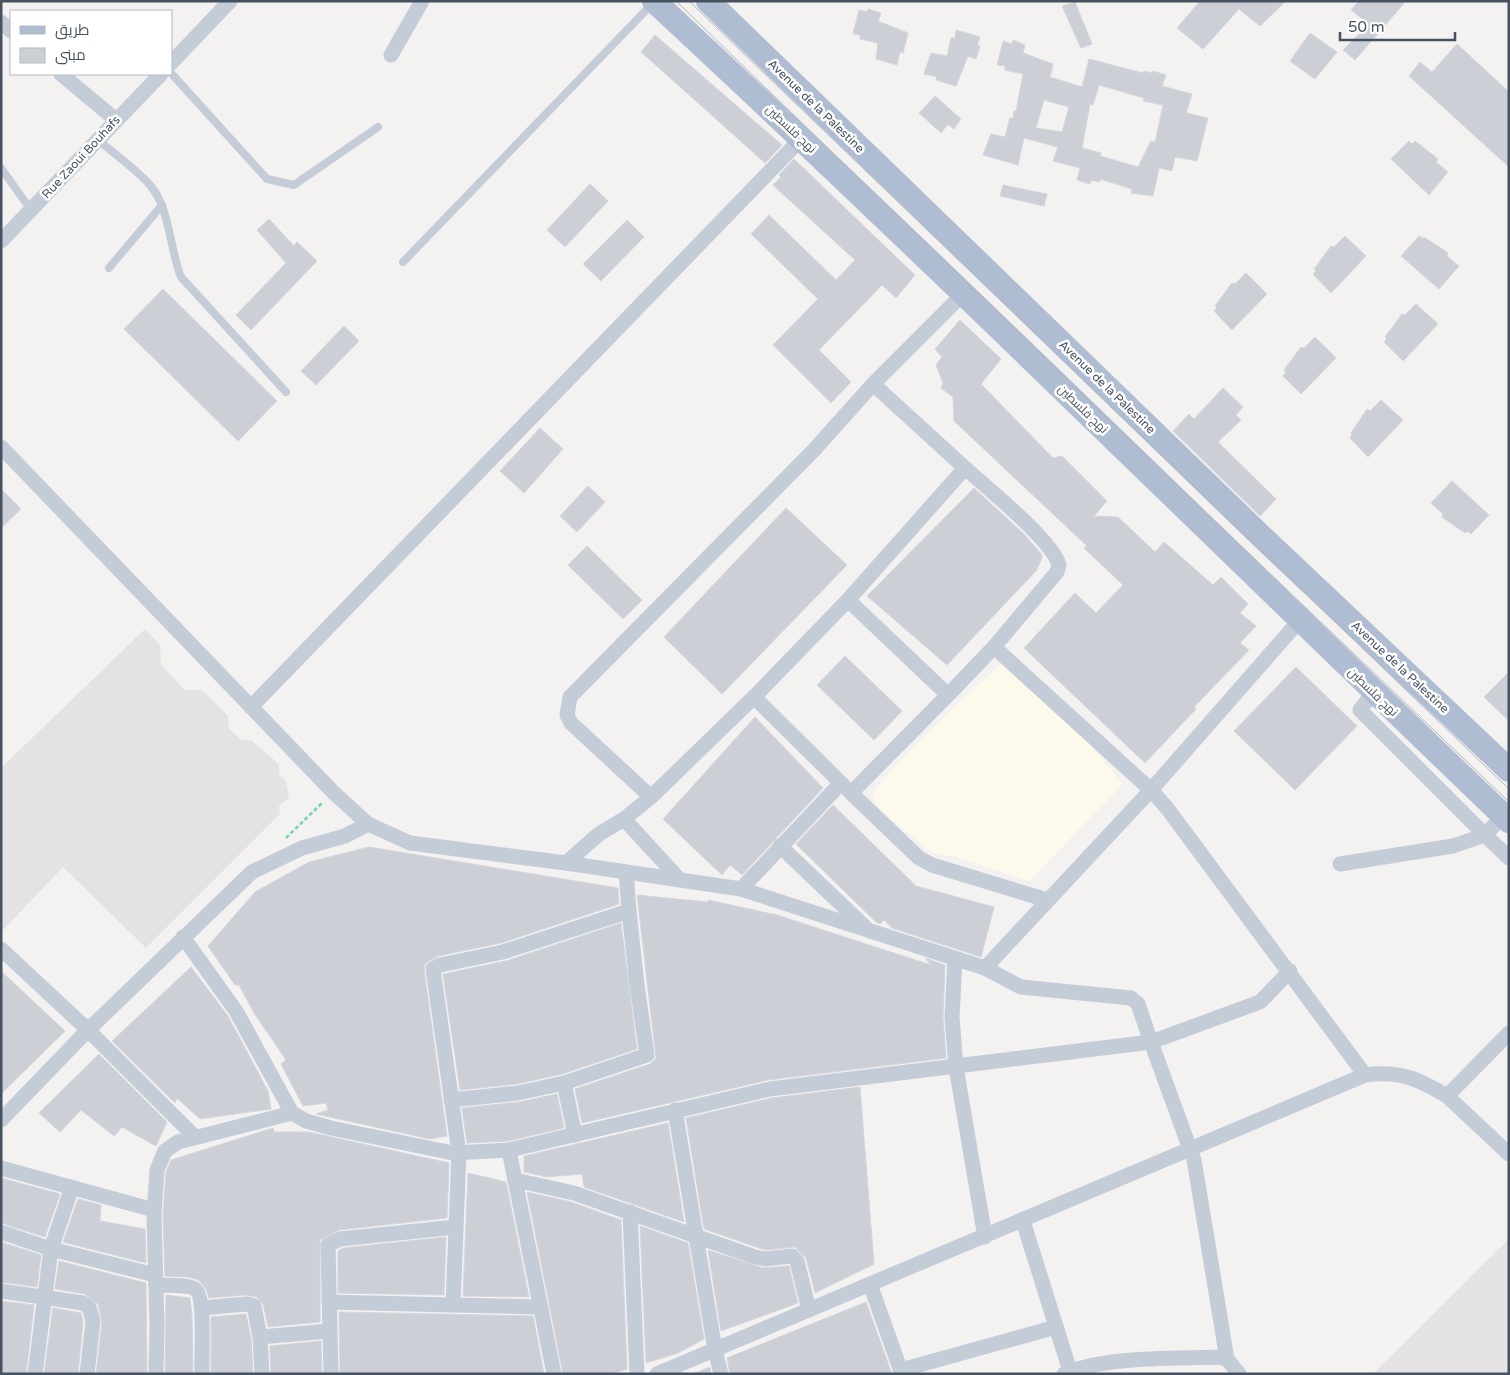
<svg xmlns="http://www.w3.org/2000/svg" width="1510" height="1375" viewBox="0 0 1510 1375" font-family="'Varela Round',Cairo,sans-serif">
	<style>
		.commercial { fill: #fefaeb }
		.education { fill: #e5e2e3 }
		.building { fill: #cdcfd7; stroke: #d5d6dd; fill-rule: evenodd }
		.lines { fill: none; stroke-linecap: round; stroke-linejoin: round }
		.path { stroke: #72d5ae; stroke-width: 2.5; stroke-dasharray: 4 2.5; stroke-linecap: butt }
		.lane { stroke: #c4ccd7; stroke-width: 8 }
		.street { stroke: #c4ccd7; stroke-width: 15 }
		.primary { stroke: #afbdd2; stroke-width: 24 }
		.tram { stroke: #b3b5bc; stroke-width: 1 }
		.labels { text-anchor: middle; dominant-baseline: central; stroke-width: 5; stroke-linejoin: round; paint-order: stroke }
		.street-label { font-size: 12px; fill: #475261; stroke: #fff }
	</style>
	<rect width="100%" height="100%" fill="#f4f1f1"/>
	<path class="commercial" d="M1002,663L1085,739L1123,784L1029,881L960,858L931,852L879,808L873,796L878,786L923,737Z"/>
	<g class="education">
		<path d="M145,629L160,645L161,665L185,690H202L228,716L229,729L242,740H251L279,764V774L286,781L289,798L279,806L280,814L146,948L63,867L2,931L1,768Z"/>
		<path d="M1509,1239V1374H1373Z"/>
	</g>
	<g class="building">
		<path d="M1200,1H1286L1260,26L1239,9L1203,49L1177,28Z"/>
		<path d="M1359,1H1406L1355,60L1343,50L1369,24L1351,10Z"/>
		<path d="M1075,2L1092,44L1081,48L1062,6Z"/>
		<path d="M868,9L881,13L878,21L908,33L903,53L900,52L897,65L876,59L878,43L860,39V35L853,34L859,10L867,12Z"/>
		<path d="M956,30L980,37L977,45L980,46L976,59L968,56L956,86L936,80L937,77L924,74L931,53L947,56L951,38H955Z"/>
		<path d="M1310,33L1337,52L1315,79L1290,61Z"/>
		<path d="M655,35L782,145L765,163L641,52Z"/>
		<path d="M1013,40L1025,45L1023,53L1053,64L1050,77L1082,87L1089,59L1143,73L1144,71L1152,73L1153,71L1166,75L1162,86L1192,94L1186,113L1208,118L1197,161L1175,157L1172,171L1159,168L1153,196L1131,193L1132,189L1100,179V182L1091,180L1090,184L1077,180L1080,168L1053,161L1058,147L1024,138L1018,165L983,155L991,134L1005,137L1010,118H1013L1014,111H1016L1023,74L1005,70V66L997,65L1003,41L1012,44ZM1099,85L1144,98L1143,101L1163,105L1155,142L1151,141L1138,167L1100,156L1101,153L1082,148L1090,104L1093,105ZM1044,100L1069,107L1062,132L1036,128Z"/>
		<path d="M1457,44L1509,92V167L1409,76L1420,62L1432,72Z"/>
		<path d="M935,96L961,119L954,129L948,124L941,133L919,113Z"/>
		<path d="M1409,141L1412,144L1415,141L1438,159L1436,162L1448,172L1429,195L1391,159Z"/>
		<path d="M794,159L915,275L896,298L882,285L819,350L851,382L831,403L773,345L818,299L751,234L769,215L836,280L855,260L773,185L781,177L779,175Z"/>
		<path d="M590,184L608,201L565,247L547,230Z"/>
		<path d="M1003,185L1047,194L1044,206L1000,196Z"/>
		<path d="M269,219L294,246L297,242L317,261L251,330L236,315L286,263L257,230Z"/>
		<path d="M627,220L644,237L601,281L583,264Z"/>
		<path d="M1345,236L1366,256L1331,293L1313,274L1316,271L1314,269L1331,246L1334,247Z"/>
		<path d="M1419,236L1423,239L1424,237L1448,253L1447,256L1459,266L1439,289L1401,256Z"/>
		<path d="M1246,273L1267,294L1232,330L1214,311L1217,308L1215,306L1232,283L1235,284Z"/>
		<path d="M163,289L277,401L238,441L124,329Z"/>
		<path d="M1416,304L1438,324L1403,361L1384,342L1387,339L1385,337L1402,314L1405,315Z"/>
		<path d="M960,320L1001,359L981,384L1053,458L1062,456L1107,501L1094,516L1118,517L1155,552L1164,542L1213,585L1221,577L1248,604L1240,613L1256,626L1240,643L1249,650L1194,707L1196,709L1145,763L1024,648L1075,593L1096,613L1123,585L1084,548L1087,546L954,421L953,397L941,388L943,383L936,365L942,357L935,349Z"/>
		<path d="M344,326L359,341L316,385L301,371Z"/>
		<path d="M1315,337L1336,358L1301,394L1283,376L1286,372L1284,370L1301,347L1304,348Z"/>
		<path d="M1223,388L1243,407L1236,415L1241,420L1218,442L1276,499L1260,516L1173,431L1189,414L1194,419Z"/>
		<path d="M1381,400L1403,420L1368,457L1350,438L1352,434L1351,433L1367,409L1370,411Z"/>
		<path d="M540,428L563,449L524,493L500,471Z"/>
		<path d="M1452,481L1489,515L1471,534L1467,531L1465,533L1442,517L1443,514L1431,503Z"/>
		<path d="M588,486L605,502L577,532L560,516Z"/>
		<path d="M974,488L1025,535L1042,555V558L1036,571L947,665L867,596Z"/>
		<path d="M1,489L21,509L1,528Z"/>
		<path d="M786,508L847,565L722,694L664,637Z"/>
		<path d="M587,546L642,600L623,619L568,565Z"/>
		<path d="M845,656L902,711L874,740L817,685Z"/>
		<path d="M1296,667L1357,726L1295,790L1234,731Z"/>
		<path d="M1509,672V721L1484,697Z"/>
		<path d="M755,717L823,788L742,875L730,865L722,875L663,819Z"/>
		<path d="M833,805L916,886L994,907L981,957L892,928L884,920L880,924L877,923L796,844Z"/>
		<path d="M369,847L618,888L619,904L501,943L438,956L425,964L424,970L447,1136L430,1139L316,1114L328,1110L326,1103L303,1106L281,1064L286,1060L254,1013L239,985H235L208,946L255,892L309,862Z"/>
		<path d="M637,895L708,902V900L777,915L931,965L925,958L945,965L943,1017L946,1058L768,1080L582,1123L575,1089L650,1064L656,1058Z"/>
		<path d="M621,923L637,1049L562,1074L517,1084L460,1090L443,974L506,961Z"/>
		<path d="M191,967L228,1016L268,1091L271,1109L200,1119L177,1098L175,1103L112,1041Z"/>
		<path d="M1,971L65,1031L1,1094Z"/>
		<path d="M99,1054L167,1122L156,1146L122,1127L114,1136L81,1110L60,1132L39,1113Z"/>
		<path d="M860,1087L874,1264L815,1293L806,1258L795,1247L765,1250L704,1229L686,1118L772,1098Z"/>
		<path d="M557,1094L564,1128L508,1141L467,1143L462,1108L519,1102Z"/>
		<path d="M668,1123L684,1222L584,1187L582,1174L547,1177L524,1172V1156Z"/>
		<path d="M273,1128L274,1132H309L449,1163L447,1218L339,1230L320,1240V1322L268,1327L263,1304L257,1297L246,1295L209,1298L206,1289L199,1280L188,1277L165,1276L163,1215L166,1172L171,1160Z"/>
		<path d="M468,1173L506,1182L529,1297L463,1296Z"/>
		<path d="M1,1178L60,1194L45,1237L1,1223Z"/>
		<path d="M527,1192L571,1202L621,1220L627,1369L611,1374H563Z"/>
		<path d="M78,1199L101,1205L100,1221L145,1229L146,1263L63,1242Z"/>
		<path d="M640,1226L688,1243L704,1339L678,1353L646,1363Z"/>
		<path d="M446,1237L444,1295L338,1293V1251L343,1248Z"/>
		<path d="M1,1242L41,1255L37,1287L1,1282Z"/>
		<path d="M708,1250L763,1268L789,1266L798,1303L721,1331Z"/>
		<path d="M59,1261L146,1283L147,1374H96L102,1322L98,1304L85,1294L55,1289Z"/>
		<path d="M166,1295L190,1298L192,1316L193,1374H165Z"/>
		<path d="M1,1301L34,1305L26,1374H1Z"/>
		<path d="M866,1302L892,1374H730L727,1358Z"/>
		<path d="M53,1308L81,1313L83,1322L78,1374H44Z"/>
		<path d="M339,1312L533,1316L544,1374H340Z"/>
		<path d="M246,1314L251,1338L253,1374H211V1317Z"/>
		<path d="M321,1341L322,1374H271L270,1346Z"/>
		<path d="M710,1367L711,1374H695V1373Z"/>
	</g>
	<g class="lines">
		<path class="path" d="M286,838L323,802"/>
		<g class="lane">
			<path d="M171,73L267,179L294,185L378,127"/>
			<path d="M98,140C112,152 144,175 153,189C170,212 170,250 181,277L286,392"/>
			<path d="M1,168L31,210"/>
			<path d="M403,262L653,3"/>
			<path d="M109,268L162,205"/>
		</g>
		<g class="street">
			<path d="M1,22L11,31"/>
			<path d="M391,55L422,1"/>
			<path d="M171,63L230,1"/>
			<path d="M61,74L116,120"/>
			<path d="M1,241L161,74"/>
			<path d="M964,293L873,384L965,468"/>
			<path d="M1,447L333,792L368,824L410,843L566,863L599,834L624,819L651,797L754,697L848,600L948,695L994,647L1151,790L1167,808L1365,1075"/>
			<path d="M848,600L965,468C985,486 1053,541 1059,565L1057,572L994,647"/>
			<path d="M948,695L851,793L919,858L932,865L1047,900"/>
			<path d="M754,697L848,790"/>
			<path d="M251,707L802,138"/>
			<path d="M651,797L571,723L567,715L570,697L814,450L873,384"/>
			<path d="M1503,816L1485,835L1509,858"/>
			<path d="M624,819L680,880"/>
			<path d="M780,846L866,928"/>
			<path d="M566,863L741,889L985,968L1151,790L1299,621"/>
			<path d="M1340,864L1453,846L1485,835L1360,710L1373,693"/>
			<path d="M741,889L841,783"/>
			<path d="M183,937L236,1011L292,1113L306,1121L331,1128L453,1153L509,1150L554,1374"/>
			<path d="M1,949L88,1030L195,1137"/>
			<path d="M955,960L952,1017L956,1067L985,1237"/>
			<path d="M985,968L1021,987L1131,998L1138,1004L1151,1042L1260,1002L1290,971"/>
			<path d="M564,1083L647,1055L637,985L629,911"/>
			<path d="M1447,1096L1509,1154"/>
			<path d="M451,1100L518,1093L564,1083L575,1135"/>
			<path d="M675,1110L715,1350L721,1374"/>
			<path d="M1,1120L88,1030L252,872L302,848L345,836L368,824"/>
			<path d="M509,1150L770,1089L1151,1042L1194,1160L1227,1359"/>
			<path d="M1,1168L154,1210"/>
			<path d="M515,1180L574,1193L755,1257L765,1259L792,1256L797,1261L809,1310"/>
			<path d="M630,1212L637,1374"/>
			<path d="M1023,1221L1070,1371"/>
			<path d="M1,1232L51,1249L72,1187"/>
			<path d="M870,1284L902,1374"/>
			<path d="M156,1285C167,1286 186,1284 195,1289C206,1296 201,1359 202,1374"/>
			<path d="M1,1291L83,1303L89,1307L93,1321L87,1374"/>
			<path d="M329,1302L453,1305"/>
			<path d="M541,1307L453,1305L459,1153L433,969L440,965L503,952L629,911L626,872"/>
			<path d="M202,1308L247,1304L254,1306L260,1337L262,1374"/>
			<path d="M260,1337L330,1331"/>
			<path d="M901,1370L1056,1327"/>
			<path d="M35,1374L51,1249L155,1275"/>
			<path d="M156,1374L157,1325L154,1215L157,1170L165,1151L178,1142L292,1113"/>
			<path d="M331,1374L328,1245L340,1239L456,1227"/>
			<path d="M657,1374L1365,1075C1400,1070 1418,1079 1447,1096L1509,1033"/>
			<path d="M1064,1374C1106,1356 1173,1359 1219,1357L1227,1359L1239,1374"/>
		</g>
		<g class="primary">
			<path d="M654,1C944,270 1224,548 1509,821"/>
			<path d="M708,1L1261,536L1509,770"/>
		</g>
		<g class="tram">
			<path d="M676,1L1079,391L1509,802"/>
			<path d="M689,1L1509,789"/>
		</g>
	</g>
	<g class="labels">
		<g class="street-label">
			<text transform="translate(816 106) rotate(44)">Avenue de la Palestine</text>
			<text transform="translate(791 129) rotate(43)">نهج فلسطين</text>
			<text transform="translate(81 157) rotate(-47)">Rue Zaoui Bouhafs</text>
			<text transform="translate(1107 387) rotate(44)">Avenue de la Palestine</text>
			<text transform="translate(1083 409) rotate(44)">نهج فلسطين</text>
			<text transform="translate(1400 667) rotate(43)">Avenue de la Palestine</text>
			<text transform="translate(1373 692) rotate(44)">نهج فلسطين</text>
		</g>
	</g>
	<rect width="1510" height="1375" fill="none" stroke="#475261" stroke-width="5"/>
	<rect x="10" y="10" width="162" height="65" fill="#ffffff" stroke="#b5bac0"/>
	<rect x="20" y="26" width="25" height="8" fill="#afbdd2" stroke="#b5bac0"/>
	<text x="55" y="35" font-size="15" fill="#475261">طريق</text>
	<rect x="20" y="48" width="25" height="15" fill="#cdcfd7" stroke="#b5bac0"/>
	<text x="55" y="60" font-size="15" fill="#475261">مبنى</text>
	<path d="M1340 32v8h115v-8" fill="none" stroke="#475261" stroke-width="2.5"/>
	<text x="1348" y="32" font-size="15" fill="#475261" stroke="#ffffff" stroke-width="4" paint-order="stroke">50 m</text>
</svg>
